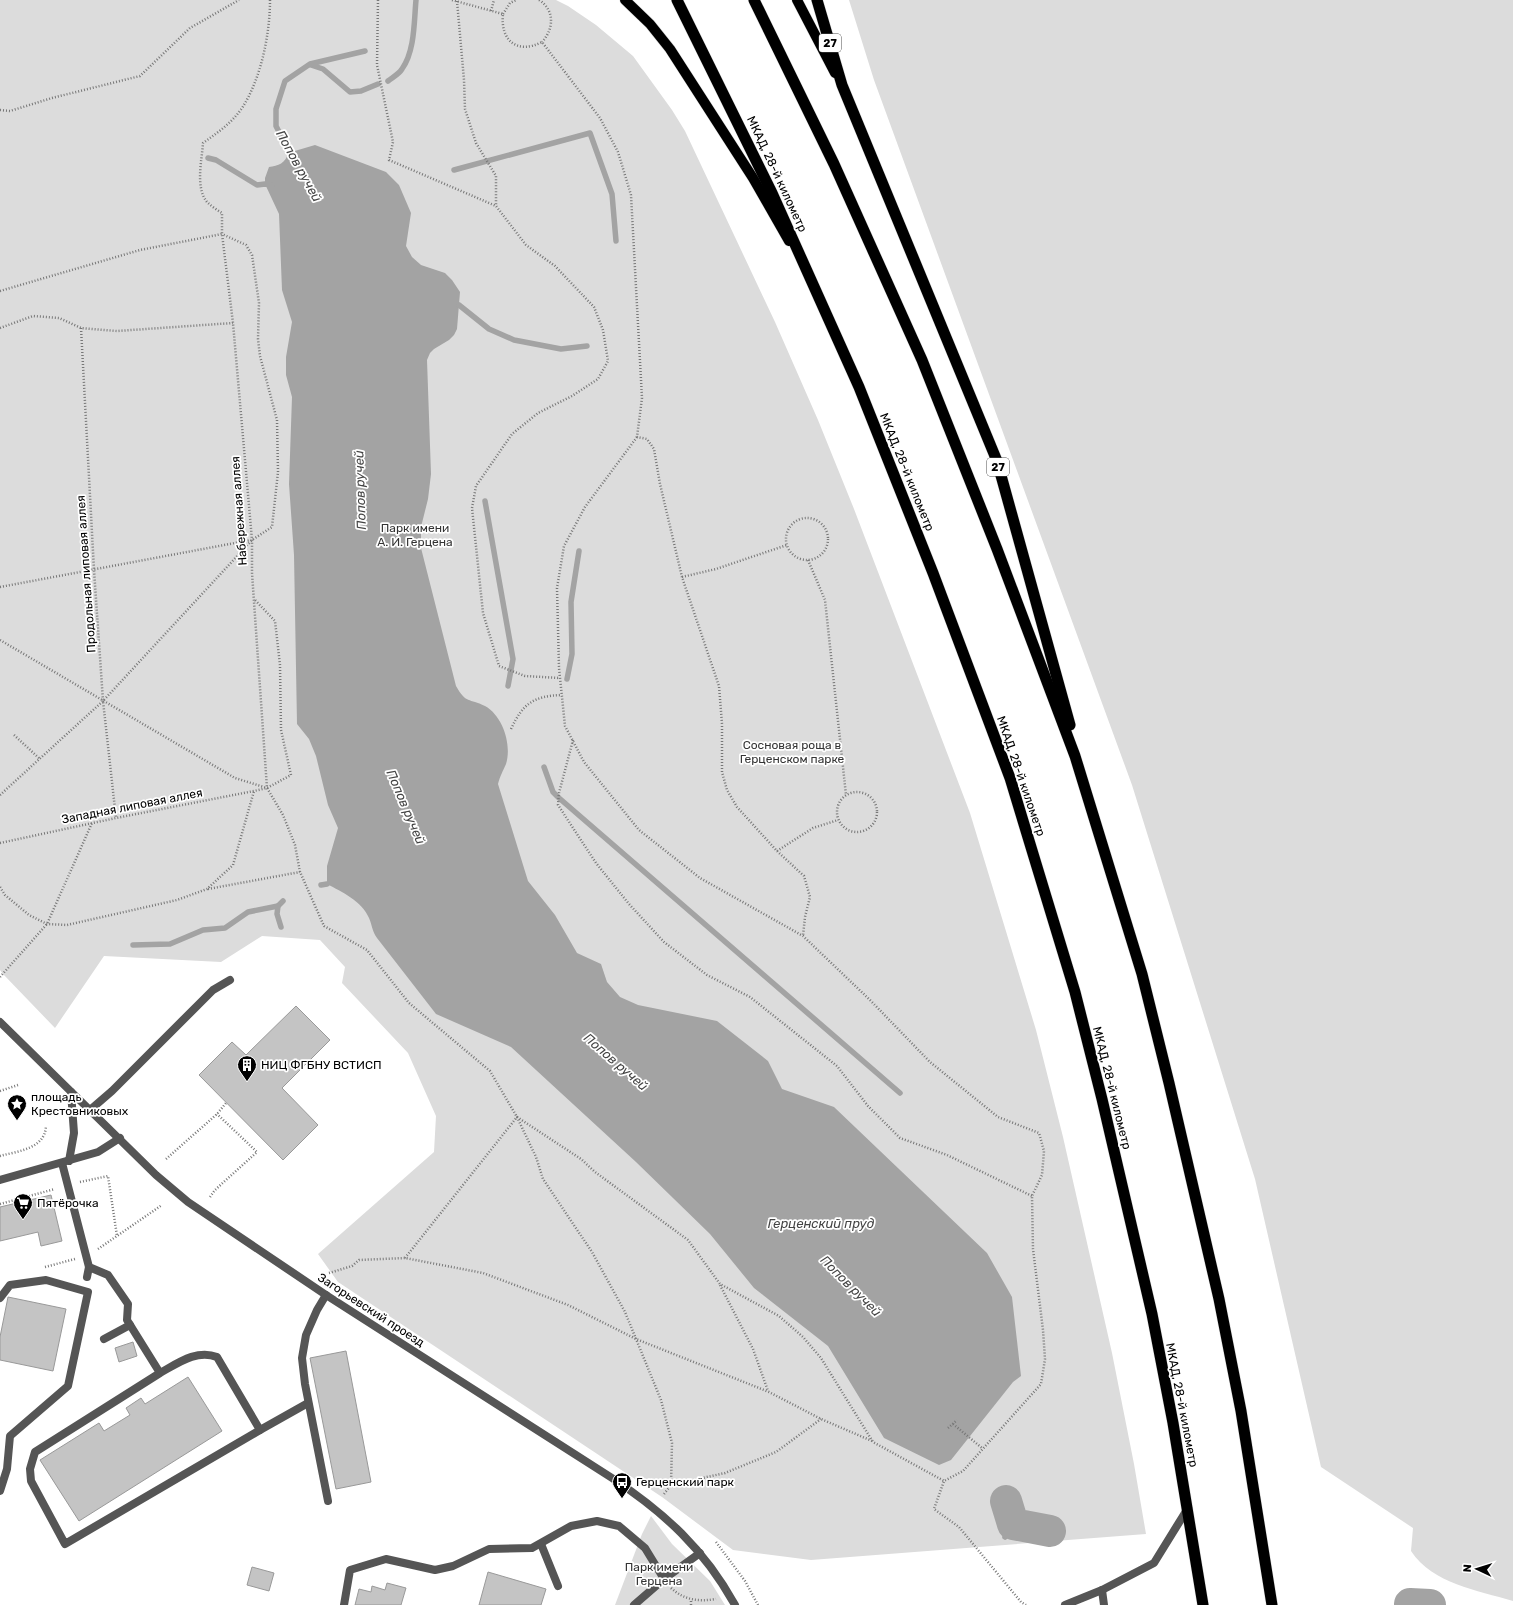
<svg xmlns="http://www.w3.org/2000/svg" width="1513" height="1605" viewBox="0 0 1513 1605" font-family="Rubik,sans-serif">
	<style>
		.green { fill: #dcdcdc }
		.water { fill: #a3a3a3 }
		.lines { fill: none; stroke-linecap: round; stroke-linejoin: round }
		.stream { stroke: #a3a3a3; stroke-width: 5.5 }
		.river { stroke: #a3a3a3; stroke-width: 32 }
		.building { fill: #c4c4c4; stroke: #999 }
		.primary-casing { stroke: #dbdbdb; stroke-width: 11 }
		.trunk-casing { stroke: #dbdbdb; stroke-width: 12 }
		.path { stroke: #777; stroke-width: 2.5; stroke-dasharray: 1 2; stroke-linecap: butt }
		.service { stroke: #555; stroke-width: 8 }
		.minor { stroke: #555; stroke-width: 8 }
		.primary { stroke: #000; stroke-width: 10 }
		.trunk { stroke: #000; stroke-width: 11 }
		.labels { text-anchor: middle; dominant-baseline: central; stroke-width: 3.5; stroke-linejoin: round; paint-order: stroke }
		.shield { fill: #fff; stroke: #4c4c4c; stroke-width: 1 }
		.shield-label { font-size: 11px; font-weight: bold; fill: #000 }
		.street-label { font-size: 12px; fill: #000; stroke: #fff }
		.park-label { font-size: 12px; fill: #333; stroke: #fff }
		.poi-label { font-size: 12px; fill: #000; stroke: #fff; text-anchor: start }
		.water-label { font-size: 13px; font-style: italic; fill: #444; stroke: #fff }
	</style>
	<rect width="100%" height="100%" fill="#fff"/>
	<g class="green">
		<path d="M0,0H556L568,6L596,25L633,56L672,110L685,131L775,322L818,420L854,509L970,813L1036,1030L1063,1137L1112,1353L1134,1464L1146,1534L811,1560L733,1550L662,1497L338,1282L318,1254L434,1152L436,1116L408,1053L342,983L345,967L320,940L262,936L221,962L104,956L55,1028L3,974L0,970Z"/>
		<path d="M849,0H1513V1601C1477,1590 1433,1584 1411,1551L1413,1528L1321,1467L1255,1179L1132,785L874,80Z"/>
		<path d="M651,1516L672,1544L710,1581L725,1605H615L642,1534Z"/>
	</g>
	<path class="water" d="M315,145L386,172L399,185L411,213L406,246L412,257L421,265L445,273L452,280L460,292L457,329L454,335L449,340L434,349L430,353L427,360L431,474L428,499L421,527V548L456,686C466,704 469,698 485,706C503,716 512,745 506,764C503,771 500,776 498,784L528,881L555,915L577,953L601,964L607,982L620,997L638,1005L717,1021L768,1061L782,1089L834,1107L987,1253L1012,1297L1021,1376L1013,1382L951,1460L939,1465L884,1438L828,1346L754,1288L710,1234L636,1162L511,1047L436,1014L377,938C372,931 372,925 369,918C362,901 342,892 327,884V866L338,828L328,805L316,756L309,739L297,724L294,555L289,484L292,397L286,375V357L292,322L282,290L279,214L265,184V178L269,167C278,166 286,163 288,153Z"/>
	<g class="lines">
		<g class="stream">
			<path d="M311,65L323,69L350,92L361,91L378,84"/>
			<path d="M388,81C393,77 399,74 402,69C415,51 414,21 416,0"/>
			<path d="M208,158L216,160L257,185L265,184L272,185"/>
			<path d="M293,159L276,126V109L285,81L310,64L365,51"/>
			<path d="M454,170L590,133L612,194L616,241"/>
			<path d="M459,305L489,329L514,340L561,349L587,346"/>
			<path d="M485,501L513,659L508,686"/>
			<path d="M567,679L572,654L571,602L579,551"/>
			<path d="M544,767L553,792L559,798L900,1093"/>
			<path d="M321,885L327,884"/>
			<path d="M281,927L277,914L278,906L283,901"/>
			<path d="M133,945L170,944L203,930L225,928L248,912L278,906"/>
			<path d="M1005,1537L1013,1524"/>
		</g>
		<g class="river">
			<path d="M1006,1501L1013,1524L1050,1531"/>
			<path d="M1410,1604L1430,1605"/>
		</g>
	</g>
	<g class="building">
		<path d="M296,1006L330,1040L282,1088L318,1125L283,1160L199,1075L232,1042L246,1055Z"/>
		<path d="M51,1195L62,1241L41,1246L38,1232L0,1241V1207Z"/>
		<path d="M8,1297L66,1309L53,1371L0,1360V1337Z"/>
		<path d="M133,1342L137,1356L119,1362L115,1348Z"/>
		<path d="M346,1351L371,1482L336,1489L310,1358Z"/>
		<path d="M188,1377L222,1431L79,1521L40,1460L99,1423L104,1431L130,1415L126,1408L141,1398L145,1404Z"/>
		<path d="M252,1567L274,1573L269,1591L247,1585Z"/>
		<path d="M488,1572L546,1589L541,1605H479Z"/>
		<path d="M387,1583L406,1588L401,1605H355L359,1589L371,1592L372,1586L385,1590Z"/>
	</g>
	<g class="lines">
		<defs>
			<g id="primary">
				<path d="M625,0L650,24L670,49L753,178L789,241"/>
				<path d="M797,0L835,73"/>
			</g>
			<g id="trunk">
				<path d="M677,0L772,193L859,387L933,573L1010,778L1075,992L1102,1099L1152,1314L1173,1423L1203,1605"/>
				<path d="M754,0L834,164L922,360L997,549L1075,756L1142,974L1169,1083L1219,1299L1241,1411L1272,1605"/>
				<path d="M817,0L842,85L997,461L1070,725"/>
			</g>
		</defs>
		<use href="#primary" class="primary-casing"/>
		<use href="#trunk" class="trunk-casing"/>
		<g class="path">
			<path d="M270,0C270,34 261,79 242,108C232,123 217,133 203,143C202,160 195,187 207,202C211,206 217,210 222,213V234L233,323L252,540V573L267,788L283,815L295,845L300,872L324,926L367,950L409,1003L490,1071L517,1117L581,1159L595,1172L688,1240L720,1284L779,1316L803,1337L821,1358L873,1442L944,1481"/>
			<path d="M378,0L377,65L393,142L389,160L496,206"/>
			<path d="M452,0L503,14C500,40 517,55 542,42L600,118L618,152L631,195L642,398L637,437L647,439L654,449L660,484L682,577L719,686L722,724V772L727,790L737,807L777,851L804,876L810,897L805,917L803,936"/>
			<path d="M539,0C555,10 554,29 542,42"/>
			<path d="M457,1L464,80L465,109L476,143L496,176V206L526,245L555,266L594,307L603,330L608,361L598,379L572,396L538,413L512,434L476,486L472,508L483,613L499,666L525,676L560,678"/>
			<path d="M491,11L494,0"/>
			<path d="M503,14L510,3L516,0"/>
			<path d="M0,110L10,111L52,98L140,76L190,28L239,0"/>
			<path d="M0,291L140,250L222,234"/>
			<path d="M0,328L33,316L59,318L81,328L117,331L233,323"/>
			<path d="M81,328L94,570L103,701L116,818"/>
			<path d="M637,437L585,507L564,546L557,588L559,668L565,726L584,762L639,830L700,878L803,936L870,1000L930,1062L998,1117L1039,1133L1044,1151L1042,1175L1032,1196L1033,1249L1043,1330L1045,1359L1041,1384L963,1471L944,1481L934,1509L959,1527L1021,1602L1026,1605"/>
			<circle cx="807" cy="539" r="21"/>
			<path d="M808,560L825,600L846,795"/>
			<path d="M682,577L716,569L787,545"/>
			<path d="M0,587L251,540"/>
			<path d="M0,640L235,778L267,788"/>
			<path d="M511,729C523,703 534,696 562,695"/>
			<path d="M14,735L40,759"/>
			<path d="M573,740L559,793L558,805L596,863L629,904L664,942L707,975L750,997L837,1066L868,1106L900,1138L947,1155L1032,1196"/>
			<circle cx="857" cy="812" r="20"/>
			<path d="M0,795L103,701L252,540L272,527L278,472L277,420L260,356L258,339L259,303L252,255L246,245L222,234"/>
			<path d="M0,843L116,818L254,791L267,788L291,775L281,730L280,665L275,621L255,600"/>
			<path d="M777,851L813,828L838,820"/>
			<path d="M0,887L5,895L29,915L47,924L67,925L177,900L207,889L233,865L254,791"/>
			<path d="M208,889L300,872"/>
			<path d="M0,977L47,924L92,823"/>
			<path d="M0,1091L18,1085"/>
			<path d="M0,1156C18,1151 45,1149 46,1126"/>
			<path d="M166,1159L217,1114L226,1103"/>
			<path d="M80,1182L108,1176L117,1236"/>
			<path d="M210,1197L215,1190L257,1152L217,1114"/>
			<path d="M0,1204L55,1189"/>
			<path d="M98,1249L162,1205"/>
			<path d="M405,1258L517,1117L536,1157L543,1179L592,1252L625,1312L661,1400L672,1443L671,1485"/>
			<path d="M45,1267L75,1259"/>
			<path d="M329,1273L352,1266L359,1260L405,1258L483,1273L568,1305L636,1339L769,1392L821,1419L872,1441"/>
			<path d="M720,1285L753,1349L768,1391"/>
			<path d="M953,1424L982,1448"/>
			<path d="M948,1428L957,1420"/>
			<path d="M664,1494L671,1485L725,1473L776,1452L821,1419"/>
			<path d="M716,1542L745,1581L758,1605"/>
			<path d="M671,1588C684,1600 699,1602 716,1599"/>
			<path d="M691,1605V1600"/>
		</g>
		<g class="service">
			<path d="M90,1110L112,1091L213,990L230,980"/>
			<path d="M62,1163L89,1267L108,1275L128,1304L127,1320L160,1373C178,1363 197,1349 217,1357L260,1430L65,1544L31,1481L30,1469L35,1452L160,1373"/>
			<path d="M87,1277L89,1267"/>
			<path d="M326,1295L317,1310L306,1335L302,1358L305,1384L328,1501"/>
			<path d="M0,1298L10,1285L46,1280L88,1292L68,1386L10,1436L7,1469L0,1491"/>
			<path d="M104,1339L130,1325"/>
			<path d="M260,1430L308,1403"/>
			<path d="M541,1544L558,1586"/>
			<path d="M1102,1590L1104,1605"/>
			<path d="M344,1605L350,1570L386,1559L435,1570L453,1566L489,1549L532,1548L571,1526L597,1521L619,1526L645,1548L664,1579L700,1553"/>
			<path d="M634,1605L664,1579"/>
			<path d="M1065,1605L1102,1590L1154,1563L1188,1508"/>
		</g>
		<g class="minor">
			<path d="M0,1022L156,1175L188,1202L326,1295L612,1478C665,1513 704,1549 735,1605"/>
			<path d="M69,1161L74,1133L71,1092"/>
			<path d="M0,1180L98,1152L120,1138"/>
		</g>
		<use href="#primary" class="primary"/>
		<use href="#trunk" class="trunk"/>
	</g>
	<defs>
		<symbol id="building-pin" viewBox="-11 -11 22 30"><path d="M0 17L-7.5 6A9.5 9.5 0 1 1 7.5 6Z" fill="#000" stroke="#fff"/><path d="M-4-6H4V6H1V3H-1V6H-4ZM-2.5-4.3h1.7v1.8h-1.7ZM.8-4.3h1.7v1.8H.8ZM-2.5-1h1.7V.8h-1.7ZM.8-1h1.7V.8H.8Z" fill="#fff"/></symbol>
		<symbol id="sight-pin" viewBox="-11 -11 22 30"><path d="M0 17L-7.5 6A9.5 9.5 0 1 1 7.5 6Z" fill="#000" stroke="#fff"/><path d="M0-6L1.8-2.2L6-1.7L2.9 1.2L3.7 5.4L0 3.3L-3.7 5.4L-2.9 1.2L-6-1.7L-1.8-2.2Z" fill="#fff"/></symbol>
		<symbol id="supermarket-pin" viewBox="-11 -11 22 30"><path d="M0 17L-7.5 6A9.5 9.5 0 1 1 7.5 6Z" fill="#000" stroke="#fff"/><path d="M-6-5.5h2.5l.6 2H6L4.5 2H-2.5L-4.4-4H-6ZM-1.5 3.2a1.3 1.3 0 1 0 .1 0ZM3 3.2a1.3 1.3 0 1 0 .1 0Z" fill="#fff"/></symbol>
		<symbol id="bus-pin" viewBox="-11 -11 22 30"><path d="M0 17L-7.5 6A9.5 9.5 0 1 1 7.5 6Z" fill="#000" stroke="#fff"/><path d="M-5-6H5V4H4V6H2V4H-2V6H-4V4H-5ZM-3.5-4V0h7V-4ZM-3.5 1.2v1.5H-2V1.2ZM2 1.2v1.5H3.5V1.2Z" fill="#fff"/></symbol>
	</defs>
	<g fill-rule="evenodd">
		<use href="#building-pin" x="236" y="1054" width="22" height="30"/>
		<use href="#sight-pin" x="6" y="1093" width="22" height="30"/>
		<use href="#supermarket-pin" x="12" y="1192" width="22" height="30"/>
		<use href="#bus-pin" x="611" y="1471" width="22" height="30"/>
	</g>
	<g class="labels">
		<g class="shield">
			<rect x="819" y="34" width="22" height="18" rx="3"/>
			<rect x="987" y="458" width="22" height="18" rx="3"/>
		</g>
		<g class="shield-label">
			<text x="830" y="43">27</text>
			<text x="998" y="467">27</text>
		</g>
		<g class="street-label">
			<text transform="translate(777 174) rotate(65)">МКАД, 28-й километр</text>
			<text transform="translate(907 472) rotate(68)">МКАД, 28-й километр</text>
			<text transform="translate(239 511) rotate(-94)">Набережная аллея</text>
			<text transform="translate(86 574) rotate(-94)">Продольная липовая аллея</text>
			<text transform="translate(1021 776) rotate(71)">МКАД, 28-й километр</text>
			<text transform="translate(132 806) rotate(-11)">Западная липовая аллея</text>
			<text transform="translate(1112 1088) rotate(76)">МКАД, 28-й километр</text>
			<text transform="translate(371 1310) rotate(33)">Загорьевский проезд</text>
			<text transform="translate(1182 1405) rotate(79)">МКАД, 28-й километр</text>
		</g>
		<g class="park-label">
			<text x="415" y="528">Парк имени<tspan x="415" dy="14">А. И. Герцена</tspan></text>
			<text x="792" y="745">Сосновая роща в<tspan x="792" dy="14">Герценском парке</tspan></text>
			<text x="659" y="1567">Парк имени<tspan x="659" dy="14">Герцена</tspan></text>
		</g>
		<g class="poi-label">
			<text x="261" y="1065">НИЦ ФГБНУ ВСТИСП</text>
			<text x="31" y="1097">площадь<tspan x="31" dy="14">Крестовниковых</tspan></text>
			<text x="37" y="1203">Пятёрочка</text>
			<text x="636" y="1482">Герценский парк</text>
		</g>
		<g class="water-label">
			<text transform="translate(299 166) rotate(61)">Попов ручей</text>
			<text transform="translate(360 490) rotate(-92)">Попов ручей</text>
			<text transform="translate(406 807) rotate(67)">Попов ручей</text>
			<text transform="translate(616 1062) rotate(41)">Попов ручей</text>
			<text x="821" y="1223">Герценский пруд</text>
			<text transform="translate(851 1286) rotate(45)">Попов ручей</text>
		</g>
	</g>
	<g transform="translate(1477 1569) rotate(274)" stroke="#ffffff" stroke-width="3" paint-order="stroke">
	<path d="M0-3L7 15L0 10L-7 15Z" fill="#000000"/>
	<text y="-6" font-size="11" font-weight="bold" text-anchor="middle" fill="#000000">N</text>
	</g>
</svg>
